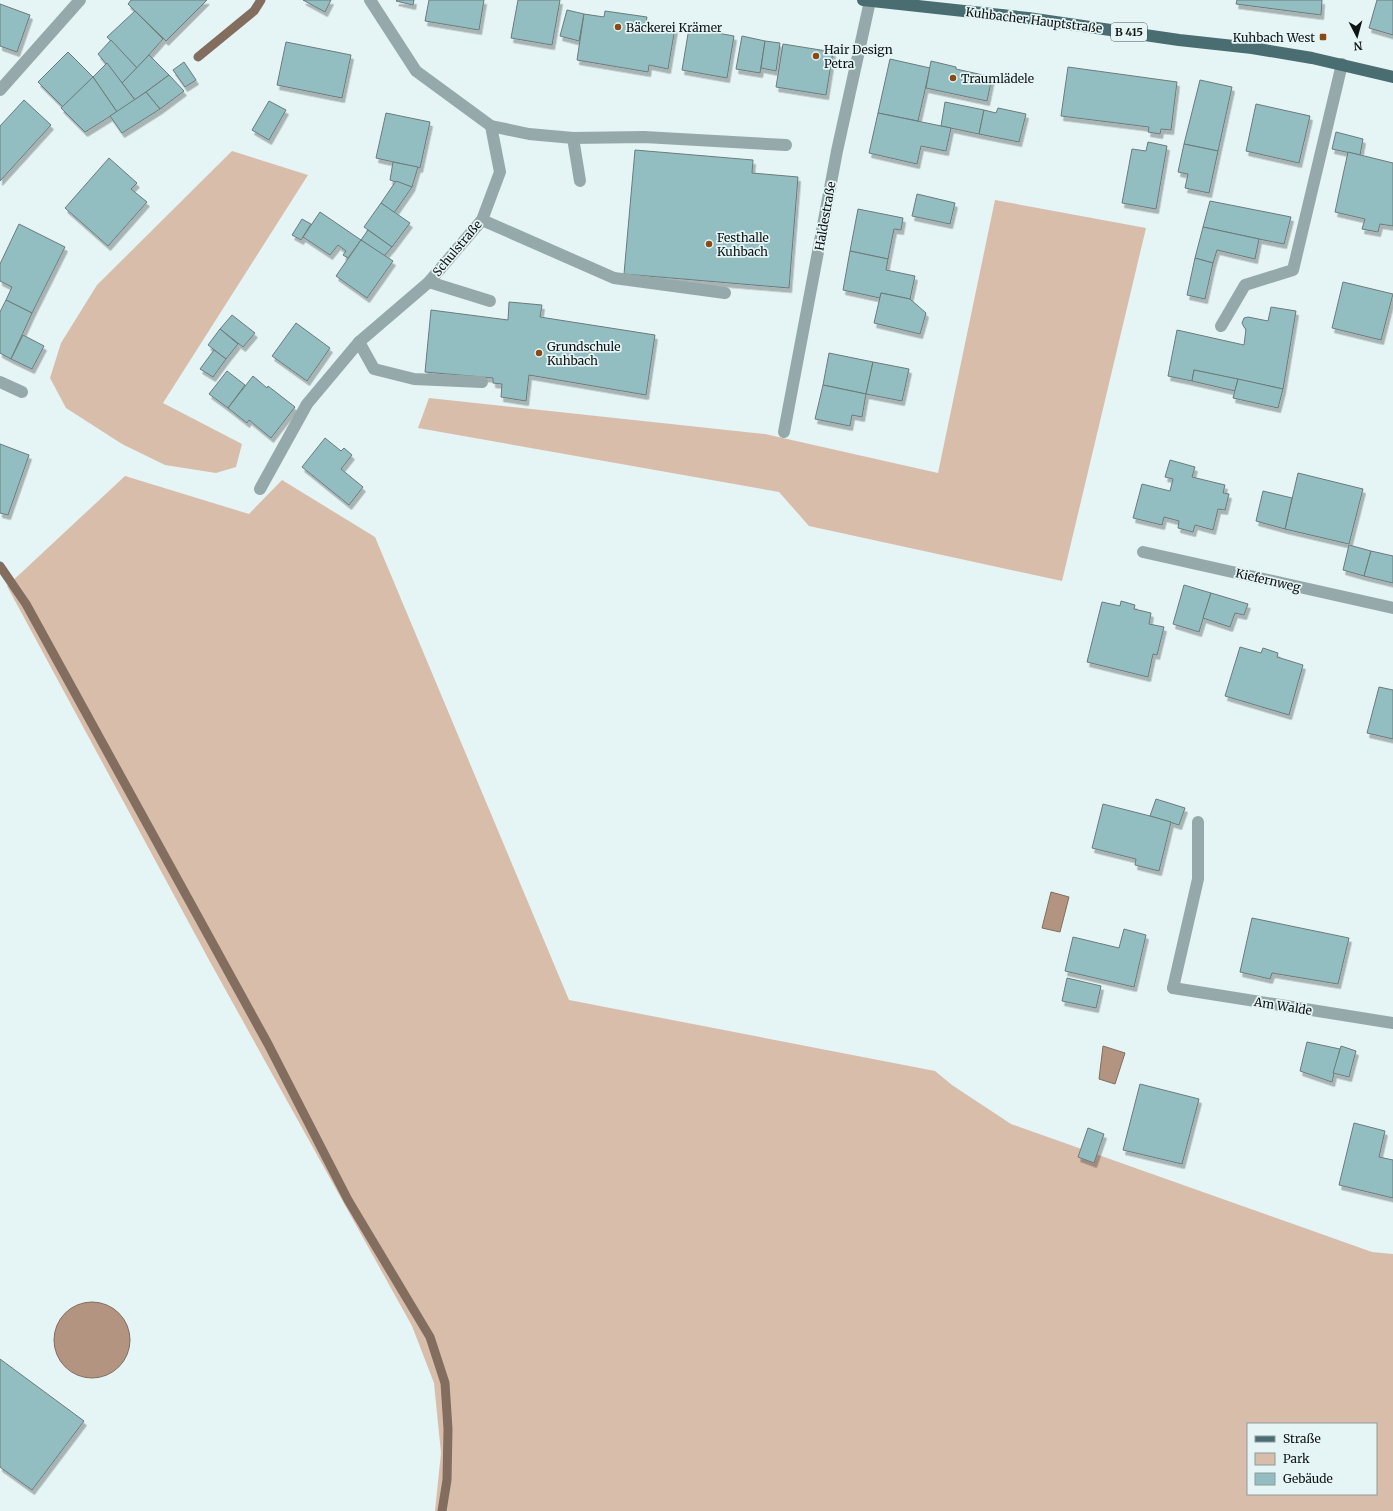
<svg xmlns="http://www.w3.org/2000/svg" width="1393" height="1511" viewBox="0 0 1393 1511" font-family="Merriweather,serif">
	<style>
		.green { fill: #d9bdab; fill-rule: evenodd }
		.water { fill: #b39480; stroke: #826d5f }
		.lines { fill: none; stroke-linecap: round; stroke-linejoin: round }
		.stream { stroke: #826d5f; stroke-width: 9 }
		.building { fill: #92bec2; stroke: #6c7a7b; filter: url(#shadow) }
		.lane { stroke: #96a9aa; stroke-width: 12 }
		.street { stroke: #96a9aa; stroke-width: 12 }
		.primary { stroke: #4a6d71; stroke-width: 12 }
		.poi-dot { fill: #8a4a13; stroke: #e5f4f5; stroke-width: 1.5 }
		.labels { text-anchor: middle; dominant-baseline: central; stroke-width: 3.5; stroke-linejoin: round; paint-order: stroke }
		.shield { fill: #e5f4f5; stroke: #4e5657; stroke-width: 1 }
		.shield-label { font-size: 11px; font-weight: bold; fill: #0e1313 }
		.street-label { font-size: 12px; fill: #0e1313; stroke: #e5f4f5 }
		.poi-label { font-size: 12px; fill: #0e1313; stroke: #e5f4f5; text-anchor: start }
	</style>
	<defs>
		<filter id="shadow"><feDropShadow dx="2.5" dy="4.5" stdDeviation="0" flood-color="#0004"/></filter>
	</defs>
	<rect width="100%" height="100%" fill="#e5f4f5"/>
	<g class="green">
		<path d="M232,151L308,175L163,403L242,444L236,467L216,473L165,465L122,444L66,408L50,378L61,343L97,285Z"/>
		<path d="M995,200L1146,228L1062,581L809,526L779,492L418,428L429,398L765,434L938,473Z"/>
		<path d="M125,476L249,514L282,480L375,537L569,1000L935,1071L952,1085L1011,1124L1372,1252L1393,1254V1511H435L441,1453L434,1383L412,1326L209,960L7,586ZM1248,1424H1376V1494H1248Z"/>
	</g>
	<g class="water">
		<path d="M1051,892L1069,897L1060,932L1042,928Z"/>
		<path d="M1103,1046L1125,1053L1115,1084L1099,1079Z"/>
		<circle cx="92" cy="1340" r="38"/>
	</g>
	<g class="lines">
		<g class="stream">
			<path d="M198,57L254,11L261,0"/>
			<path d="M0,566L26,604L268,1044L348,1200L430,1337L445,1383L448,1429L447,1480L442,1511"/>
		</g>
	</g>
	<g class="building">
		<path d="M131,0H207L166,41L128,4Z"/>
		<path d="M303,0H331L325,12Z"/>
		<path d="M397,0H414L413,5L396,1Z"/>
		<path d="M429,0H484L479,30L425,21Z"/>
		<path d="M518,0H560L552,45L511,38Z"/>
		<path d="M1237,0H1322L1321,15L1236,4Z"/>
		<path d="M1377,0H1393V35L1369,28Z"/>
		<path d="M0,4L30,15L17,52L0,46Z"/>
		<path d="M567,10L584,14L579,41L560,36Z"/>
		<path d="M135,11L163,39L137,68L107,37Z"/>
		<path d="M605,11L647,17L646,23L675,28L668,69L649,65L648,72L577,60L584,14L604,17Z"/>
		<path d="M689,28L734,36L727,78L682,70Z"/>
		<path d="M742,36L765,41L760,73L736,69Z"/>
		<path d="M111,40L137,68L122,83L98,54Z"/>
		<path d="M765,41L780,43L776,71L761,68Z"/>
		<path d="M286,42L351,55L342,98L277,85Z"/>
		<path d="M783,44L833,52L826,95L776,87Z"/>
		<path d="M68,52L93,77L63,107L38,82Z"/>
		<path d="M149,55L169,75L135,100L122,83Z"/>
		<path d="M890,59L930,68L918,121L878,113Z"/>
		<path d="M931,61L956,67V69L992,77L987,101L926,88Z"/>
		<path d="M184,62L196,80L185,87L173,70Z"/>
		<path d="M107,63L135,100L117,112L93,77Z"/>
		<path d="M1068,67L1177,82L1171,130L1161,129L1160,134L1148,132L1149,127L1061,116Z"/>
		<path d="M169,75L184,91L160,109L146,92Z"/>
		<path d="M93,77L117,112L85,132L61,108Z"/>
		<path d="M1200,80L1232,87L1218,151L1184,144Z"/>
		<path d="M146,92L160,109L122,133L110,116Z"/>
		<path d="M24,100L51,125L0,181V126Z"/>
		<path d="M269,101L286,110L269,140L252,130Z"/>
		<path d="M945,102L984,110L979,134L941,126Z"/>
		<path d="M1256,104L1310,116L1299,163L1246,151Z"/>
		<path d="M998,108L1026,114L1019,142L979,134L984,110L996,113Z"/>
		<path d="M386,113L430,122L420,168L376,158Z"/>
		<path d="M878,113L951,128L946,151L921,146L917,164L869,153Z"/>
		<path d="M1336,132L1363,139L1360,155L1332,149Z"/>
		<path d="M1148,142L1167,146L1156,209L1122,203L1132,149L1146,151Z"/>
		<path d="M1184,144L1218,151L1209,193L1185,188L1188,174L1178,172Z"/>
		<path d="M635,150L753,160L752,173L798,177L789,288L624,274Z"/>
		<path d="M1348,152L1393,163V226L1380,224L1378,232L1362,229L1365,219L1335,212Z"/>
		<path d="M109,158L137,183L131,189L147,202L108,246L65,208Z"/>
		<path d="M393,162L418,167L412,187L390,180Z"/>
		<path d="M396,181L412,187L394,213L381,203Z"/>
		<path d="M917,194L955,203L950,224L912,216Z"/>
		<path d="M1210,201L1291,217L1284,244L1259,239L1203,227Z"/>
		<path d="M381,203L410,223L392,247L364,227Z"/>
		<path d="M858,209L903,218L901,230L894,229L888,259L850,251Z"/>
		<path d="M320,212L361,240L348,258L343,255L346,251L338,245L330,255L303,237Z"/>
		<path d="M302,219L311,224L301,240L292,235Z"/>
		<path d="M19,224L65,247L32,313L6,300L12,287L0,281V264Z"/>
		<path d="M1203,227L1259,239L1255,259L1217,250L1213,263L1195,258Z"/>
		<path d="M368,230L392,247L384,256L361,240Z"/>
		<path d="M361,240L393,261L367,298L336,276Z"/>
		<path d="M850,251L888,259L886,270L915,276L910,299L881,293L880,298L843,290Z"/>
		<path d="M1195,258L1213,263L1205,299L1187,295Z"/>
		<path d="M1343,282L1393,294L1381,340L1332,328Z"/>
		<path d="M881,293L910,299L926,313L920,334L874,323Z"/>
		<path d="M6,300L32,313L11,359L0,353V312Z"/>
		<path d="M509,302L542,305L540,317L655,335L646,395L529,375L526,401L501,397L502,384L493,383V378L425,372L431,310L508,320Z"/>
		<path d="M1271,307L1296,311L1283,389L1194,370L1192,381L1168,376L1177,330L1244,345L1246,329L1244,327L1242,323L1244,318L1248,317L1268,321Z"/>
		<path d="M232,315L255,333L243,347L220,329Z"/>
		<path d="M296,323L330,348L307,381L272,356Z"/>
		<path d="M220,329L238,344L226,359L208,345Z"/>
		<path d="M23,335L44,346L32,369L11,359Z"/>
		<path d="M214,350L226,359L213,377L200,369Z"/>
		<path d="M829,353L873,362L866,394L823,385Z"/>
		<path d="M873,362L909,369L902,401L866,394Z"/>
		<path d="M1194,370L1238,379L1235,391L1192,381Z"/>
		<path d="M227,371L245,385L228,408L209,394Z"/>
		<path d="M253,376L267,388L268,386L295,407L271,438L249,420L247,423L228,408Z"/>
		<path d="M1238,379L1283,389L1278,408L1233,398Z"/>
		<path d="M823,385L866,394L862,417L852,415L850,426L815,419Z"/>
		<path d="M325,438L341,451L344,448L352,455L341,469L363,487L349,505L302,467Z"/>
		<path d="M0,444L29,455L8,515L0,513Z"/>
		<path d="M1170,460L1195,467L1192,477L1225,485L1223,493L1229,494L1225,510L1218,509L1213,530L1195,525L1193,532L1178,528L1179,521L1164,517L1162,525L1133,518L1142,484L1170,491L1173,479L1165,477Z"/>
		<path d="M1298,473L1363,489L1349,544L1285,529Z"/>
		<path d="M1263,491L1292,498L1285,529L1256,521Z"/>
		<path d="M1349,545L1371,551L1364,576L1343,570Z"/>
		<path d="M1371,551L1393,556V583L1364,576Z"/>
		<path d="M1184,585L1211,593L1199,632L1173,624Z"/>
		<path d="M1211,593L1248,604L1244,615L1235,613L1230,627L1203,618Z"/>
		<path d="M1121,601L1135,605L1134,609L1151,613L1149,624L1164,627L1157,655L1153,654L1148,677L1087,662L1102,602L1120,606Z"/>
		<path d="M1240,647L1261,653L1263,648L1278,653L1277,657L1303,665L1289,715L1225,696Z"/>
		<path d="M1379,687L1393,690V739L1367,733Z"/>
		<path d="M1156,799L1185,808L1179,825L1150,816Z"/>
		<path d="M1103,804L1150,816L1171,822L1159,871L1135,865L1136,859L1092,848Z"/>
		<path d="M1252,918L1349,938L1338,984L1272,973L1270,979L1240,972Z"/>
		<path d="M1124,929L1146,935L1134,987L1065,971L1073,937L1119,948Z"/>
		<path d="M1067,978L1101,986L1096,1008L1062,1001Z"/>
		<path d="M1307,1042L1340,1049L1332,1082L1300,1071Z"/>
		<path d="M1341,1046L1356,1051L1349,1077L1333,1073Z"/>
		<path d="M1140,1084L1199,1099L1182,1164L1123,1150Z"/>
		<path d="M1354,1123L1385,1131L1379,1157L1393,1160V1198L1339,1185Z"/>
		<path d="M1088,1128L1104,1134L1094,1163L1078,1157Z"/>
		<path d="M0,1359L84,1421L32,1490L0,1467Z"/>
	</g>
	<g class="lines">
		<g class="lane">
			<path d="M491,126L529,134L573,138L644,137L786,145"/>
			<path d="M573,138L580,181"/>
			<path d="M482,220L614,278L725,293"/>
			<path d="M429,282L490,301"/>
			<path d="M1221,326L1245,285L1293,270L1342,64"/>
			<path d="M359,342L374,369L414,379L482,382"/>
			<path d="M0,382L22,392"/>
			<path d="M1173,988L1198,879V822"/>
		</g>
		<g class="street">
			<path d="M0,90L80,0"/>
			<path d="M784,432L837,151L870,1"/>
			<path d="M260,489L307,404L359,342L429,282L482,220L500,172L491,126L416,71L370,0"/>
			<path d="M1143,552L1393,608"/>
			<path d="M1173,988L1393,1023"/>
		</g>
		<path class="primary" d="M863,0L1028,18L1179,40L1252,48L1312,58L1393,77"/>
	</g>
	<g class="poi-dot">
		<circle cx="618" cy="27" r="4"/>
		<rect x="1319" y="33" width="8" height="8" rx="2"/>
		<circle cx="816" cy="56" r="4"/>
		<circle cx="953" cy="78" r="4"/>
		<circle cx="709" cy="244" r="4"/>
		<circle cx="539" cy="353" r="4"/>
	</g>
	<g class="labels">
		<rect class="shield" x="1111" y="23" width="36" height="18" rx="3"/>
		<g class="shield-label">
			<text x="1129" y="32">B 415</text>
		</g>
		<g class="street-label">
			<text transform="translate(1034 20) rotate(7)">Kuhbacher Hauptstraße</text>
			<text transform="translate(825 216) rotate(-80)">Haldestraße</text>
			<text transform="translate(457 248) rotate(-50)">Schulstraße</text>
			<text transform="translate(1268 580) rotate(13)">Kiefernweg</text>
			<text transform="translate(1283 1006) rotate(9)">Am Walde</text>
		</g>
		<g class="poi-label">
			<text x="626" y="27">Bäckerei Krämer</text>
			<text x="1315" y="37" text-anchor="end">Kuhbach West</text>
			<text x="824" y="49">Hair Design<tspan x="824" dy="14">Petra</tspan></text>
			<text x="961" y="78">Traumlädele</text>
			<text x="717" y="237">Festhalle<tspan x="717" dy="14">Kuhbach</tspan></text>
			<text x="547" y="346">Grundschule<tspan x="547" dy="14">Kuhbach</tspan></text>
		</g>
	</g>
	<rect x="1247" y="1423" width="130" height="72" fill="#e5f4f5" stroke="#8f9a9b"/>
	<rect x="1255" y="1436" width="20" height="6" fill="#4a6d71" stroke="#8f9a9b"/>
	<text x="1283" y="1443" font-size="12" fill="#0e1313">Straße</text>
	<rect x="1255" y="1453" width="20" height="12" fill="#d9bdab" stroke="#8f9a9b"/>
	<text x="1283" y="1463" font-size="12" fill="#0e1313">Park</text>
	<rect x="1255" y="1473" width="20" height="12" fill="#92bec2" stroke="#8f9a9b"/>
	<text x="1283" y="1483" font-size="12" fill="#0e1313">Gebäude</text>
	<g transform="translate(1357 36) rotate(174)" stroke="#e5f4f5" stroke-width="3" paint-order="stroke">
	<path d="M0-3L7 15L0 10L-7 15Z" fill="#0e1313"/>
	<text y="-6" font-size="11" font-weight="bold" text-anchor="middle" fill="#0e1313">N</text>
	</g>
</svg>
